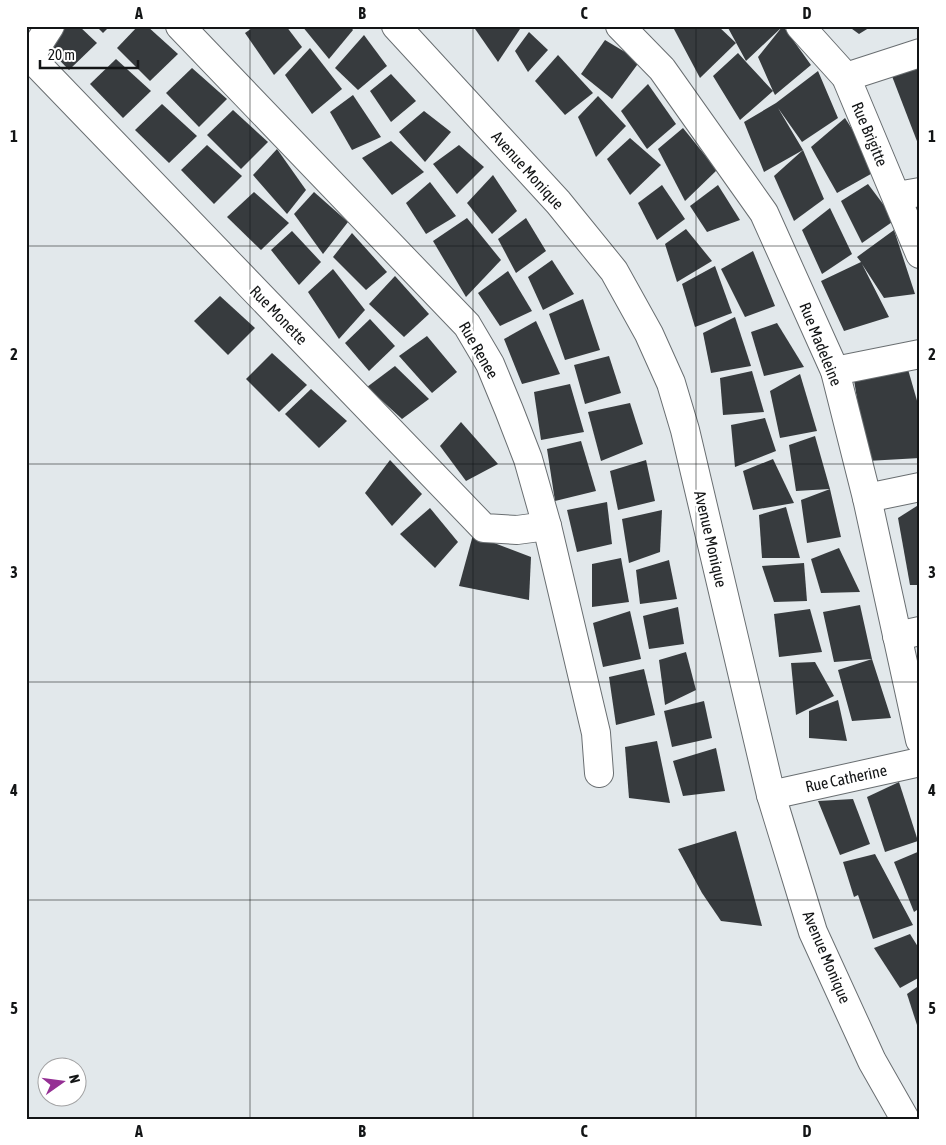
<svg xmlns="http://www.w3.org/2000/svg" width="946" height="1145" viewBox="0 0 946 1145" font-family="'Asap Condensed',sans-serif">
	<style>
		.building { fill: #373b3e }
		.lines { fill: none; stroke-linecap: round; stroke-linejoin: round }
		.street-casing { stroke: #696e71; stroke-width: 30 }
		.secondary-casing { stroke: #696e71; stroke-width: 30 }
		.street { stroke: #fff; stroke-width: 28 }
		.secondary { stroke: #fff; stroke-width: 28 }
		.grid { fill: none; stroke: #131516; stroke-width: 1; stroke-opacity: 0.55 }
		.labels { text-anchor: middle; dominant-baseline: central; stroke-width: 5; stroke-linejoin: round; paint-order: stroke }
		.street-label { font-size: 16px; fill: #131516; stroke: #fff }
		.neatline { fill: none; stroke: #131516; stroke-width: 2 }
		.grid-label { font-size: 16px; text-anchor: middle; font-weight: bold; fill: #131516 }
	</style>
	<rect width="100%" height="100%" fill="#e2e8eb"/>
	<g class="building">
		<path d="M46,26H79L97,43L69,70L36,36Z"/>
		<path d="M96,26H110L103,33Z"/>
		<path d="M138,26H147L178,54L150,81L117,48Z"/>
		<path d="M255,26H286L302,47L274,75L245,33Z"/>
		<path d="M302,26H350L353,30L329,59Z"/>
		<path d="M473,26H522L498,62Z"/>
		<path d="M677,26H718L736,43L700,78L674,29Z"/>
		<path d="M727,26H783L811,65L775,95L773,91L740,120L713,76L738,53L747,63L773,91L758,57L782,27L746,61Z"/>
		<path d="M848,26H872L859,34Z"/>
		<path d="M529,32L548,50L528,72L515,51Z"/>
		<path d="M364,35L387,66L358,90L335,68Z"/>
		<path d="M605,40L640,61L612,99L581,74Z"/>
		<path d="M310,48L342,89L312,114L285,75Z"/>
		<path d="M558,55L593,93L565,115L535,81Z"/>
		<path d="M116,59L151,91L123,118L90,84Z"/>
		<path d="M920,62V149L890,71Z"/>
		<path d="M192,68L227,99L199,127L166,93Z"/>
		<path d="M818,71L838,118L802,142L778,108L803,150L764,172L744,122L776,103Z"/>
		<path d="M391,74L416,101L391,122L370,91Z"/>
		<path d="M648,84L676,124L647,149L621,111Z"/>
		<path d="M353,95L381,137L352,150L330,112Z"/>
		<path d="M598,96L626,126L596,157L578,117Z"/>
		<path d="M162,104L197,136L169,163L135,130Z"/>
		<path d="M233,110L268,142L241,169L207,135Z"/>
		<path d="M424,111L451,132L425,162L399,132Z"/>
		<path d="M845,118L878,170L837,193L811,147Z"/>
		<path d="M683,128L717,170L685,201L658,149Z"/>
		<path d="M630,138L661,165L630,195L607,159Z"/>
		<path d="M391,141L424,172L392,195L362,158Z"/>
		<path d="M207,145L242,176L214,204L181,170Z"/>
		<path d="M459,145L484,167L457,194L433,164Z"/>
		<path d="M277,149L306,190L287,214L253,175Z"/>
		<path d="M803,150L824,199L794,221L774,176Z"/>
		<path d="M493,175L517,211L492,234L467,203Z"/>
		<path d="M430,182L456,216L426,234L406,203Z"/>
		<path d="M868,184L895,220L862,243L841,201Z"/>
		<path d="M662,185L685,219L657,240L638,203Z"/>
		<path d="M718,185L740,220L707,232L690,206Z"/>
		<path d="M254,192L289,223L261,250L227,217Z"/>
		<path d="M314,192L348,222L323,254L294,214Z"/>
		<path d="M830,208L852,254L822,274L802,230Z"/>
		<path d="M467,218L501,260L466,297L433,241Z"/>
		<path d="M526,218L546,251L516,273L498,239Z"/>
		<path d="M686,229L712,261L677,282L665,244Z"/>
		<path d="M894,230L915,294L884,298L862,264L889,317L844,331L821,281L861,262L857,257Z"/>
		<path d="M292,231L321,262L299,285L271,250Z"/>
		<path d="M352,233L387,272L366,290L333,257Z"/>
		<path d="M753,251L775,306L745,317L721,269Z"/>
		<path d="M552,260L574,294L543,310L528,277Z"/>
		<path d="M715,266L732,313L695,327L682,284Z"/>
		<path d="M333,269L365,310L339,339L308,292Z"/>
		<path d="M508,271L532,311L500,326L478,293Z"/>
		<path d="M395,276L429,314L404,337L369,304Z"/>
		<path d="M220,296L255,328L228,355L194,321Z"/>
		<path d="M583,299L600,350L565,360L549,314Z"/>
		<path d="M735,317L751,366L711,373L703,333Z"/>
		<path d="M370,319L395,346L369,371L345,343Z"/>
		<path d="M536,321L560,374L522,384L504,339Z"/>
		<path d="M777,323L804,367L764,376L751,332Z"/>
		<path d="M427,336L457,372L432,393L399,356Z"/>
		<path d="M272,353L307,385L279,412L246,379Z"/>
		<path d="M609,356L621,393L585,404L574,365Z"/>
		<path d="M905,359L920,411V458L867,461L854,380Z"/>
		<path d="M395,366L429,399L402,419L367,387Z"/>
		<path d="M752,371L764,412L723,415L720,378Z"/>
		<path d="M800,374L817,431L780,438L770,391Z"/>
		<path d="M570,384L584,432L541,440L534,392Z"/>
		<path d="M311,389L347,421L319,448L285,414Z"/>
		<path d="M630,403L643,444L601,461L588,412Z"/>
		<path d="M765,418L776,451L735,467L731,425Z"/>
		<path d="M461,422L498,464L466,481L440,446Z"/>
		<path d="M815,436L830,489L841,537L807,543L801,500L830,489L796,491L789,445Z"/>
		<path d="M581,441L596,491L555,501L547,449Z"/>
		<path d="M773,459L794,503L753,510L743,471Z"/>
		<path d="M390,460L422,494L392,526L365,493Z"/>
		<path d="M646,460L655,501L618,510L610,471Z"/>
		<path d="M607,502L612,544L577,552L567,510Z"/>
		<path d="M920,504V585H910L898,518Z"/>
		<path d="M786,507L800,558H762L759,515Z"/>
		<path d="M430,508L458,542L435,568L400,534Z"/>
		<path d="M662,510L660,552L629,563L622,519Z"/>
		<path d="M473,535L531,557L529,600L459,586Z"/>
		<path d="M839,548L860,592L821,593L811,559Z"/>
		<path d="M621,558L629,602L592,607V564Z"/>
		<path d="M669,560L677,599L640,604L636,570Z"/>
		<path d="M804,563L807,601L774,602L762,566Z"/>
		<path d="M860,605L872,659L891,718L852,721L838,670L872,659L834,662L823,612Z"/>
		<path d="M678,607L684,644L649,649L643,616Z"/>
		<path d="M810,609L822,652L779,657L774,614Z"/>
		<path d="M630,611L641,659L603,667L593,623Z"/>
		<path d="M686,652L696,690L665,705L659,660Z"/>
		<path d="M815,662L834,696L796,715L791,663Z"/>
		<path d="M644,669L655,715L616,725L609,677Z"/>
		<path d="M838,700L847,741L809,738V711Z"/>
		<path d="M704,701L712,738L672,747L664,711Z"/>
		<path d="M657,741L670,803L629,798L625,747Z"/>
		<path d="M716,748L725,791L683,796L673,761Z"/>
		<path d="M899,782L918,841L885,852L867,797Z"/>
		<path d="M853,799L870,844L840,855L818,801Z"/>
		<path d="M736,831L762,926L721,921L702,893L678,849Z"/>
		<path d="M920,851V908L914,912L894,862Z"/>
		<path d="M875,854L913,925L873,939L858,895L854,897L843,862Z"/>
		<path d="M910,934L920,950V977L900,988L874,948Z"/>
		<path d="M920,985V1027L918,1028L907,994Z"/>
	</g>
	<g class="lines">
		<defs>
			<g id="street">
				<path d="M50,26L30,57L484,528L517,530L547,526"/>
				<path d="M180,26L467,325L490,364L509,410L528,459L547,526L596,733L599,773"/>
				<path d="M620,26L662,69L764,213L835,371L867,498L920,740"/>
				<path d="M800,26L846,77L920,254"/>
				<path d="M846,77L920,53"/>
				<path d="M897,196L920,192"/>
				<path d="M835,371L920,354"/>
				<path d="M867,498L920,487"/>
				<path d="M897,636L920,631"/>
				<path d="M771,795L920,762"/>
			</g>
			<path id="secondary" d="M396,26L558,202L614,271L649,334L671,383L685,430L771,795L813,932L872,1061L905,1119"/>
		</defs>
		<use href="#street" class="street-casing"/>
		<use href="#secondary" class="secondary-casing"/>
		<use href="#street" class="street"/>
		<use href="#secondary" class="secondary"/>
	</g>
	<path class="grid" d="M250,26V1119M473,26V1119M696,26V1119M26,246H920M26,464H920M26,682H920M26,900H920"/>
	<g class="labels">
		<g class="street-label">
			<text transform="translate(870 134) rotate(67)">Rue Brigitte</text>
			<text transform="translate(528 170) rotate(48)">Avenue Monique</text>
			<text transform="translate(279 315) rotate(46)">Rue Monette</text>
			<text transform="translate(821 344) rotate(68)">Rue Madeleine</text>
			<text transform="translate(479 350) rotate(60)">Rue Renee</text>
			<text transform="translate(711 539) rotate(77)">Avenue Monique</text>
			<text transform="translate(846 778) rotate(-12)">Rue Catherine</text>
			<text transform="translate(827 957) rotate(67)">Avenue Monique</text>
		</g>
	</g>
	<rect width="946" height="1145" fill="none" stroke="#ffffff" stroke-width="55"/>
	<g transform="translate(62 1082) rotate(76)"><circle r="24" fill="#ffffff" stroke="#a1a1a2"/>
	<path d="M0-4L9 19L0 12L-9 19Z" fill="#952f94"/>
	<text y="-8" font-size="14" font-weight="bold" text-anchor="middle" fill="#131516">N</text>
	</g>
	<path d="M40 60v8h98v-8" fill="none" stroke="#131516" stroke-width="2.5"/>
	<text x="48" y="60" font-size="15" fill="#131516" stroke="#ffffff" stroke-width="4" paint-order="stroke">20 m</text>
	<rect x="28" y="28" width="890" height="1090" class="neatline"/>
	<g class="grid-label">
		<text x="139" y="19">A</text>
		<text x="362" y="19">B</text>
		<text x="584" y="19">C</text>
		<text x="807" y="19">D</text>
		<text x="14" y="142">1</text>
		<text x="932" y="142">1</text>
		<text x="14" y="360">2</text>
		<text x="932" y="360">2</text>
		<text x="14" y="578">3</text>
		<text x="932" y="578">3</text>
		<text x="14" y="796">4</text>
		<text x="932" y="796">4</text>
		<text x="14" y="1014">5</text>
		<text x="932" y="1014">5</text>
		<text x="139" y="1137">A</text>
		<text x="362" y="1137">B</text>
		<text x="584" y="1137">C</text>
		<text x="807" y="1137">D</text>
	</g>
</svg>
